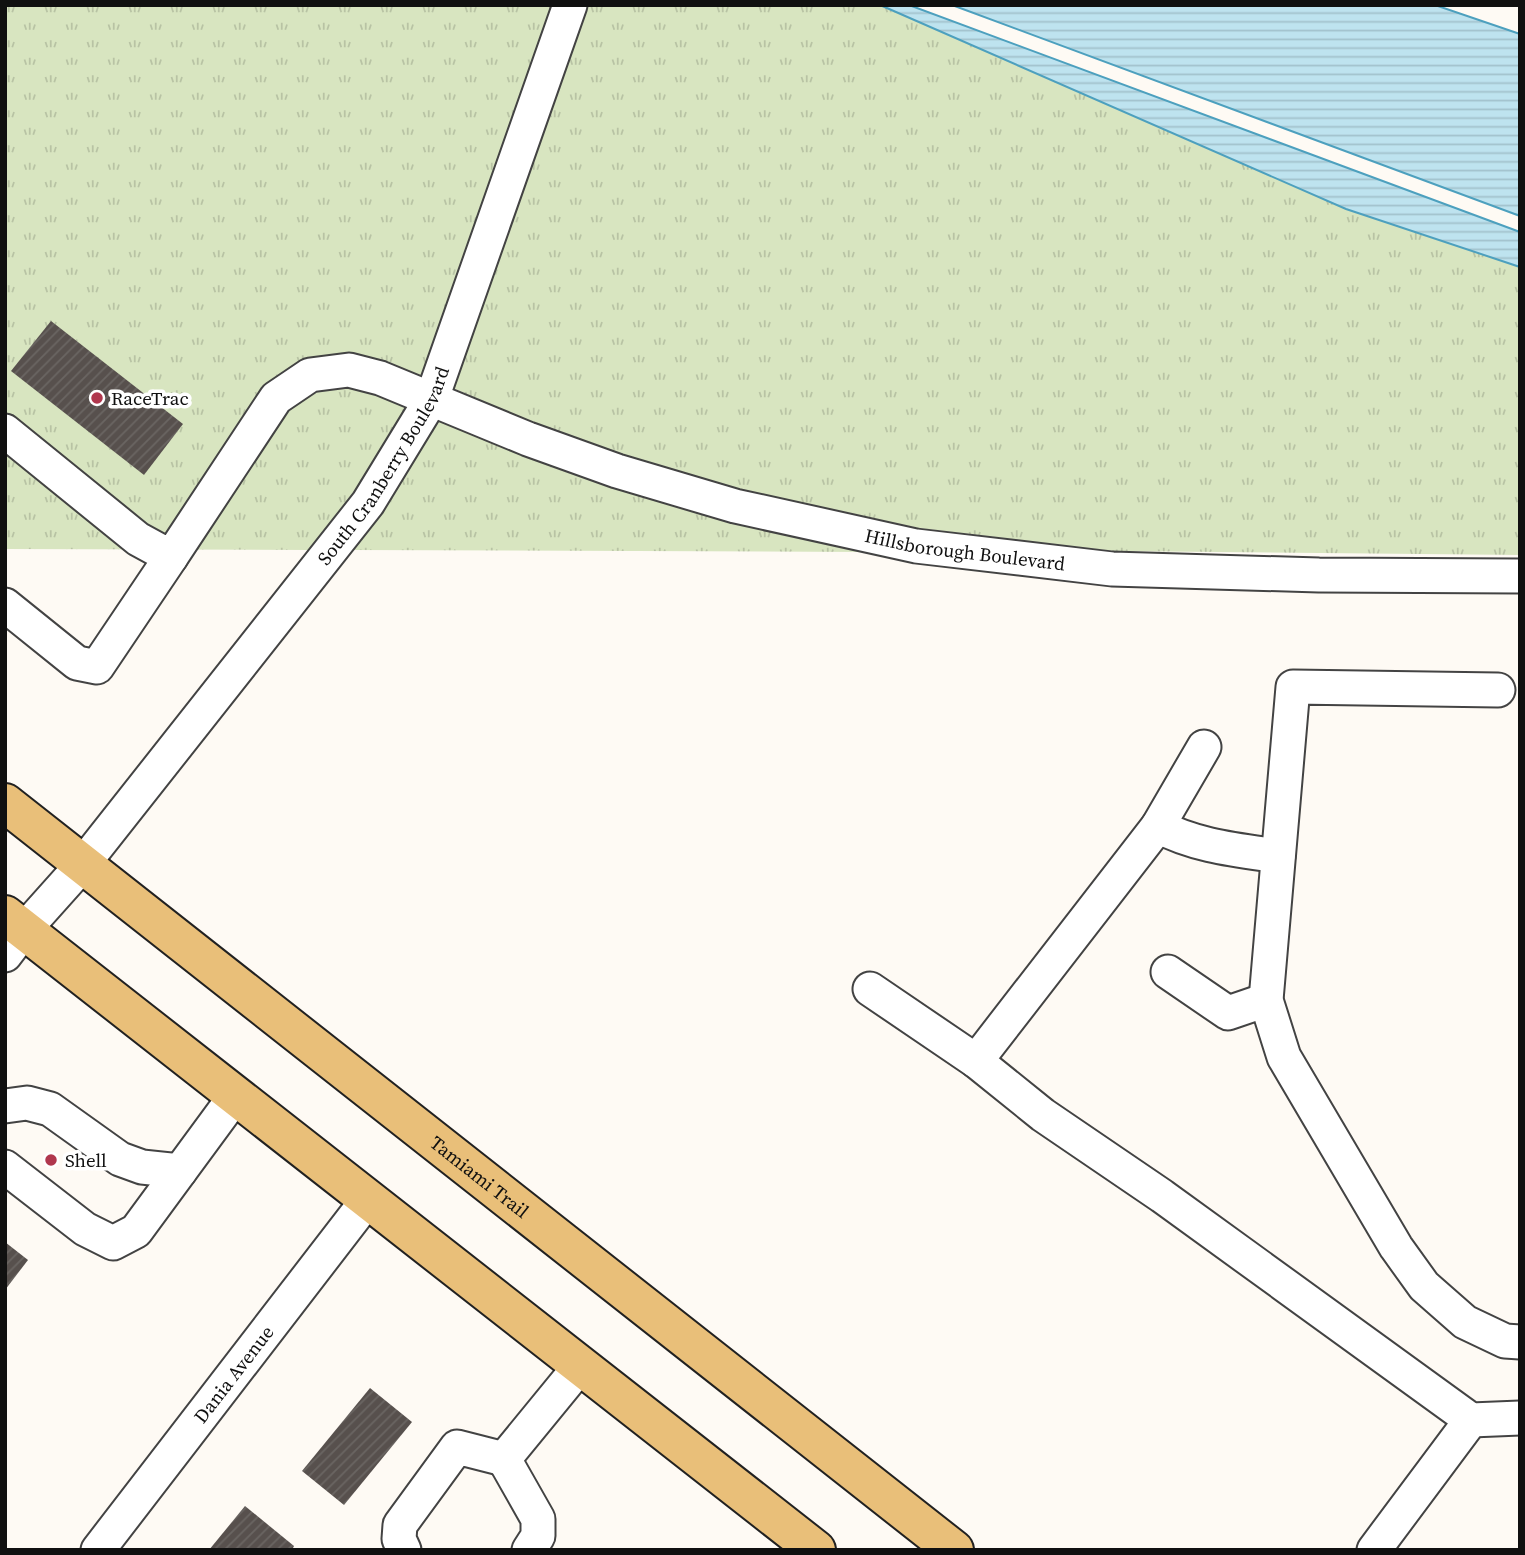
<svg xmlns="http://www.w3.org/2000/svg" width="1525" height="1555" viewBox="0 0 1525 1555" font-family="'Source Serif 4',serif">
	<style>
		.grass { fill: url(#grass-tufts) }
		.water { fill: url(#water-rules); stroke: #4da0be; stroke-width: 2 }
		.building { fill: url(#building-hatch) }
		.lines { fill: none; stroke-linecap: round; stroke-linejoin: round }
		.minor-casing { stroke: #434343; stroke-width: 37 }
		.major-casing { stroke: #212121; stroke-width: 42 }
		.minor { stroke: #fff; stroke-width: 33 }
		.major { stroke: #e9bf79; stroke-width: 38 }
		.poi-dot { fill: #b0374d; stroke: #fff; stroke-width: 2.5 }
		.labels { text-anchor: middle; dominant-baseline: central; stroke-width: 7; stroke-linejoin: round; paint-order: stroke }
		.poi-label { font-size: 19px; fill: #101010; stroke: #fff; text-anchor: start }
		.street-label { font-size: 19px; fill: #101010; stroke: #fff }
	</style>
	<defs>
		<pattern id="grass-tufts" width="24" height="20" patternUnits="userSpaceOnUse" patternTransform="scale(1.75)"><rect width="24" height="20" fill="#d8e5c0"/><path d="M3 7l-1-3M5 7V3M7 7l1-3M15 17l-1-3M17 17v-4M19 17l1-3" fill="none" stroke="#b8c3a4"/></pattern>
		<pattern id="water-rules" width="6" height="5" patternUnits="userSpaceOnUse" patternTransform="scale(1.75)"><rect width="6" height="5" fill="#bee3ef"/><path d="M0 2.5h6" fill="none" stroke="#a2c2cc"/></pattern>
		<pattern id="building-hatch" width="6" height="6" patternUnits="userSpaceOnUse" patternTransform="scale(1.75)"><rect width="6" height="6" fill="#57504d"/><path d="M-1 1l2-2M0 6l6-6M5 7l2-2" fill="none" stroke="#6a6562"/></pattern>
	</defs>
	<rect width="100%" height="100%" fill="#fefaf4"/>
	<g class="grass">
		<path d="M5,5H553L419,390L356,492L310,550L5,549Z"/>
		<path d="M586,5H880L1346,209L1520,267V555L1113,551L918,528L739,489L622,454L533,423L453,388Z"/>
		<path d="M439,419L523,456L613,487L732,523L866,552L351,550Z"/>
	</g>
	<g class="water">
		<path d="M880,5H909L1520,232V267L1346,209Z"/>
		<path d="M952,5H1435L1520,34V216Z"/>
	</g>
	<g class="building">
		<path d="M51,321L183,424L144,475L11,371Z"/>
		<path d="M5,1242L28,1260L5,1290Z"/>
		<path d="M370,1388L412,1422L344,1505L302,1471Z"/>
		<path d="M245,1506L294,1546L292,1550H209Z"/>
	</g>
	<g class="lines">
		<defs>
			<g id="minor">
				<path id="s1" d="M5,431L138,539L171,557L276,398L310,375L349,370L380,378L528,439L617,471L735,506L916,546L1112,569L1319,575L1520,576"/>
				<path d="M5,605L77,663L97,667L171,557"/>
				<path d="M1498,690L1293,687L1266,1000L1284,1057L1396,1247L1424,1286L1465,1322L1505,1341L1520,1342"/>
				<path d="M1204,747L1158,826C1195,846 1237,850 1278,856"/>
				<path d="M1158,826L976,1061L1043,1115L1162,1196L1471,1420L1520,1418"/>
				<path id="s2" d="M5,955L24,930L83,864L368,503L432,398L570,5"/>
				<path d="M1168,972L1228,1013L1266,1000"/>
				<path d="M870,989L976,1061"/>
				<path d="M5,1106L27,1103L50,1109L120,1159L142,1167L180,1171"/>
				<path d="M5,1167L85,1229L113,1243L136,1231L236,1095"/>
				<path id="s3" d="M98,1550L369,1198"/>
				<path d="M404,1550L399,1539L400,1525L457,1447L504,1459"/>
				<path d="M529,1550L538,1536V1519L504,1459L581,1365"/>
				<path d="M1374,1550L1471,1420"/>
			</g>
			<g id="major">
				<path id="s4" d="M5,803L954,1550"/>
				<path d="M5,915L816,1550"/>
			</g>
		</defs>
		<use href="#minor" class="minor-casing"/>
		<use href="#major" class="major-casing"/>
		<use href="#minor" class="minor"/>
		<use href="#major" class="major"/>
	</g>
	<g class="poi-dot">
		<circle cx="97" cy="398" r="7"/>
		<circle cx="51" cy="1160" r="7"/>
	</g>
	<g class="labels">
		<g class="poi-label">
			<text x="111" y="398">RaceTrac</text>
			<text x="65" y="1160">Shell</text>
		</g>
		<g class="street-label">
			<text stroke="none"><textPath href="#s2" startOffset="620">South Cranberry Boulevard</textPath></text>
			<text stroke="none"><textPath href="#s1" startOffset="1124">Hillsborough Boulevard</textPath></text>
			<text stroke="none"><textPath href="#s4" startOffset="604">Tamiami Trail</textPath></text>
			<text stroke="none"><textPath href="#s3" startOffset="222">Dania Avenue</textPath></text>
		</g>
	</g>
	<rect width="1525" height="1555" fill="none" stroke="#101010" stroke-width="14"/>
</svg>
